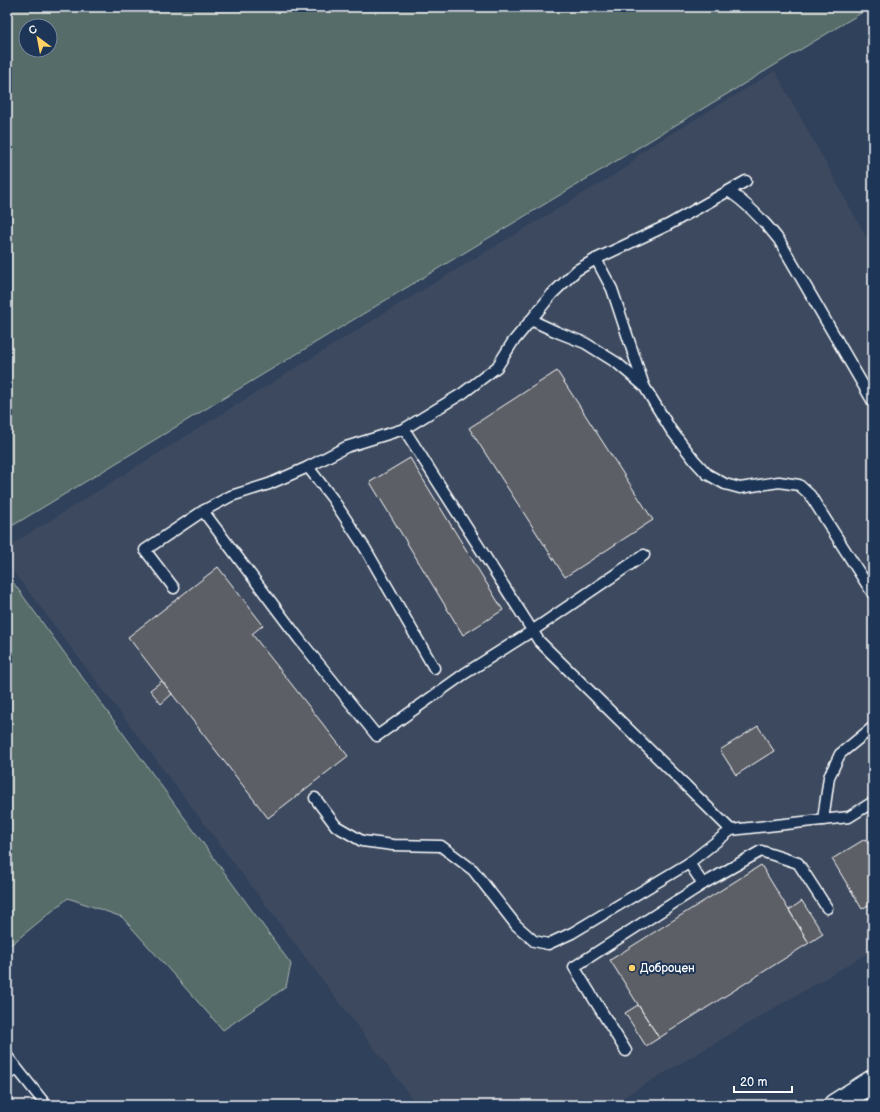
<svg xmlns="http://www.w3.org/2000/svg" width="880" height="1112" viewBox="0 0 880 1112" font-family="'Balsamiq Sans',sans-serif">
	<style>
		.built { fill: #3d4a5e }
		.green { fill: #566c67; stroke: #aab6b3; fill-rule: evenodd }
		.building { fill: #5b5e65; stroke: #fff }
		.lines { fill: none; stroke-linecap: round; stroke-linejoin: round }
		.lane-casing { stroke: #fff; stroke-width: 13 }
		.secondary-casing { stroke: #fff; stroke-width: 25 }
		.lane { stroke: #1d3557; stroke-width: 10 }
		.secondary { stroke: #1d3557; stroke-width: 22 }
		.poi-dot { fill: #ffd166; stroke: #1d3557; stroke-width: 1.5 }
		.labels { text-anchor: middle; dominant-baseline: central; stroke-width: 4; stroke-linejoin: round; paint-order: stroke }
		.poi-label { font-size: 12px; fill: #fff; stroke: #1d3557; text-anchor: start }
	</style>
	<rect width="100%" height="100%" fill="#30415b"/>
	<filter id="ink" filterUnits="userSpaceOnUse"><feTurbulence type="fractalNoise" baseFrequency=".025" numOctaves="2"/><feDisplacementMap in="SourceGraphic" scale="8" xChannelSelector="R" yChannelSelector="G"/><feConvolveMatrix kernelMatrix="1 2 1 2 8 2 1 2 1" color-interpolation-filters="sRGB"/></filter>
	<g filter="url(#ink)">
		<path class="built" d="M775,71L873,249V950L610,1105H417L7,563V553L9,546L386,312L629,166L641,152Z"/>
		<g class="green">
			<path d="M7,7H871L7,529ZM26,26H50V50H26Z"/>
			<path d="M7,574L291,964L286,987L223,1030L122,917L68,898L7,948Z"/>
		</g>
		<g class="building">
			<path d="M557,371L653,520L565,577L469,428Z"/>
			<path d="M410,458L503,610L463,635L370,482Z"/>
			<path d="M218,567L263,625L252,634L348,756L268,818L128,637Z"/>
			<path d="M162,681L172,694L161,704L150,690Z"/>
			<path d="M758,726L774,751L736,775L720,750Z"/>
			<path d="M865,839L873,851V902L862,909L832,859Z"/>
			<path d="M761,865L809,943L659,1038L610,960Z"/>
			<path d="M802,901L823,934L809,943L789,910Z"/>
			<path d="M638,1005L659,1038L646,1046L625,1013Z"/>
		</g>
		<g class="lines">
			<defs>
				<g id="lane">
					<path d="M730,192C749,205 764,221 779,240L873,402"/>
					<path d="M596,259L612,289L644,386L671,430L695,461L707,474L725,484L740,488L779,482L799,485L810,495L873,594"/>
					<path d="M531,320L557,332L585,343L617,363L644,386"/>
					<path d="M404,429L539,641L731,830"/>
					<path d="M308,467L332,498L365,548L434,668"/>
					<path d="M203,511L299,639L377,736L464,674L532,631L644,555"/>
					<path d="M174,588L145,550L203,511L231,496L269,484L308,467L346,447L404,429L463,393L497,367L512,343L531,320L552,294L577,270L596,259L668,225L746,181"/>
					<path d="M315,798L336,826L362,841L393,845L441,846L473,870L516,925L534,941L548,944L572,933L689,863L731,830L849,817L873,802"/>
					<path d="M823,820L829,777L840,754L873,727"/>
					<path d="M689,863L703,884"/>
					<path d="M626,1051L574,967L703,884L761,851L798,863L827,908"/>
					<path d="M7,1056L46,1105"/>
					<path d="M7,1075L17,1069"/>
				</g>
				<path id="secondary" d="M835,1105L873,1081"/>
			</defs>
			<use href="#lane" class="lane-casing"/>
			<use href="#secondary" class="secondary-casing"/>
			<use href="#lane" class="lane"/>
			<use href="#secondary" class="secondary"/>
		</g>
	</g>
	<circle class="poi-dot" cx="632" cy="968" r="4"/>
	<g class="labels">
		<g class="poi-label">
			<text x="640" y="968">Доброцен</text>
		</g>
	</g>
	<rect width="880" height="1112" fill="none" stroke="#1d3557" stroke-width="24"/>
	<rect x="12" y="12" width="856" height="1088" fill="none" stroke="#fff" stroke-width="1.5" filter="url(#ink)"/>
	<g transform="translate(38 38) rotate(328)"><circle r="19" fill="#1d3557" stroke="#77869a"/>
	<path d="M0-3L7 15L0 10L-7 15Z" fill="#ffd166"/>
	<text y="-6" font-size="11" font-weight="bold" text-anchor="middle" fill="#ffffff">С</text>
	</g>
	<path d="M734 1086v6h58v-6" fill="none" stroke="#ffffff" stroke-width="2"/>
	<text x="740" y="1086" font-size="12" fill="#ffffff" stroke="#1d3557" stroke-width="3" paint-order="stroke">20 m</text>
</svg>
